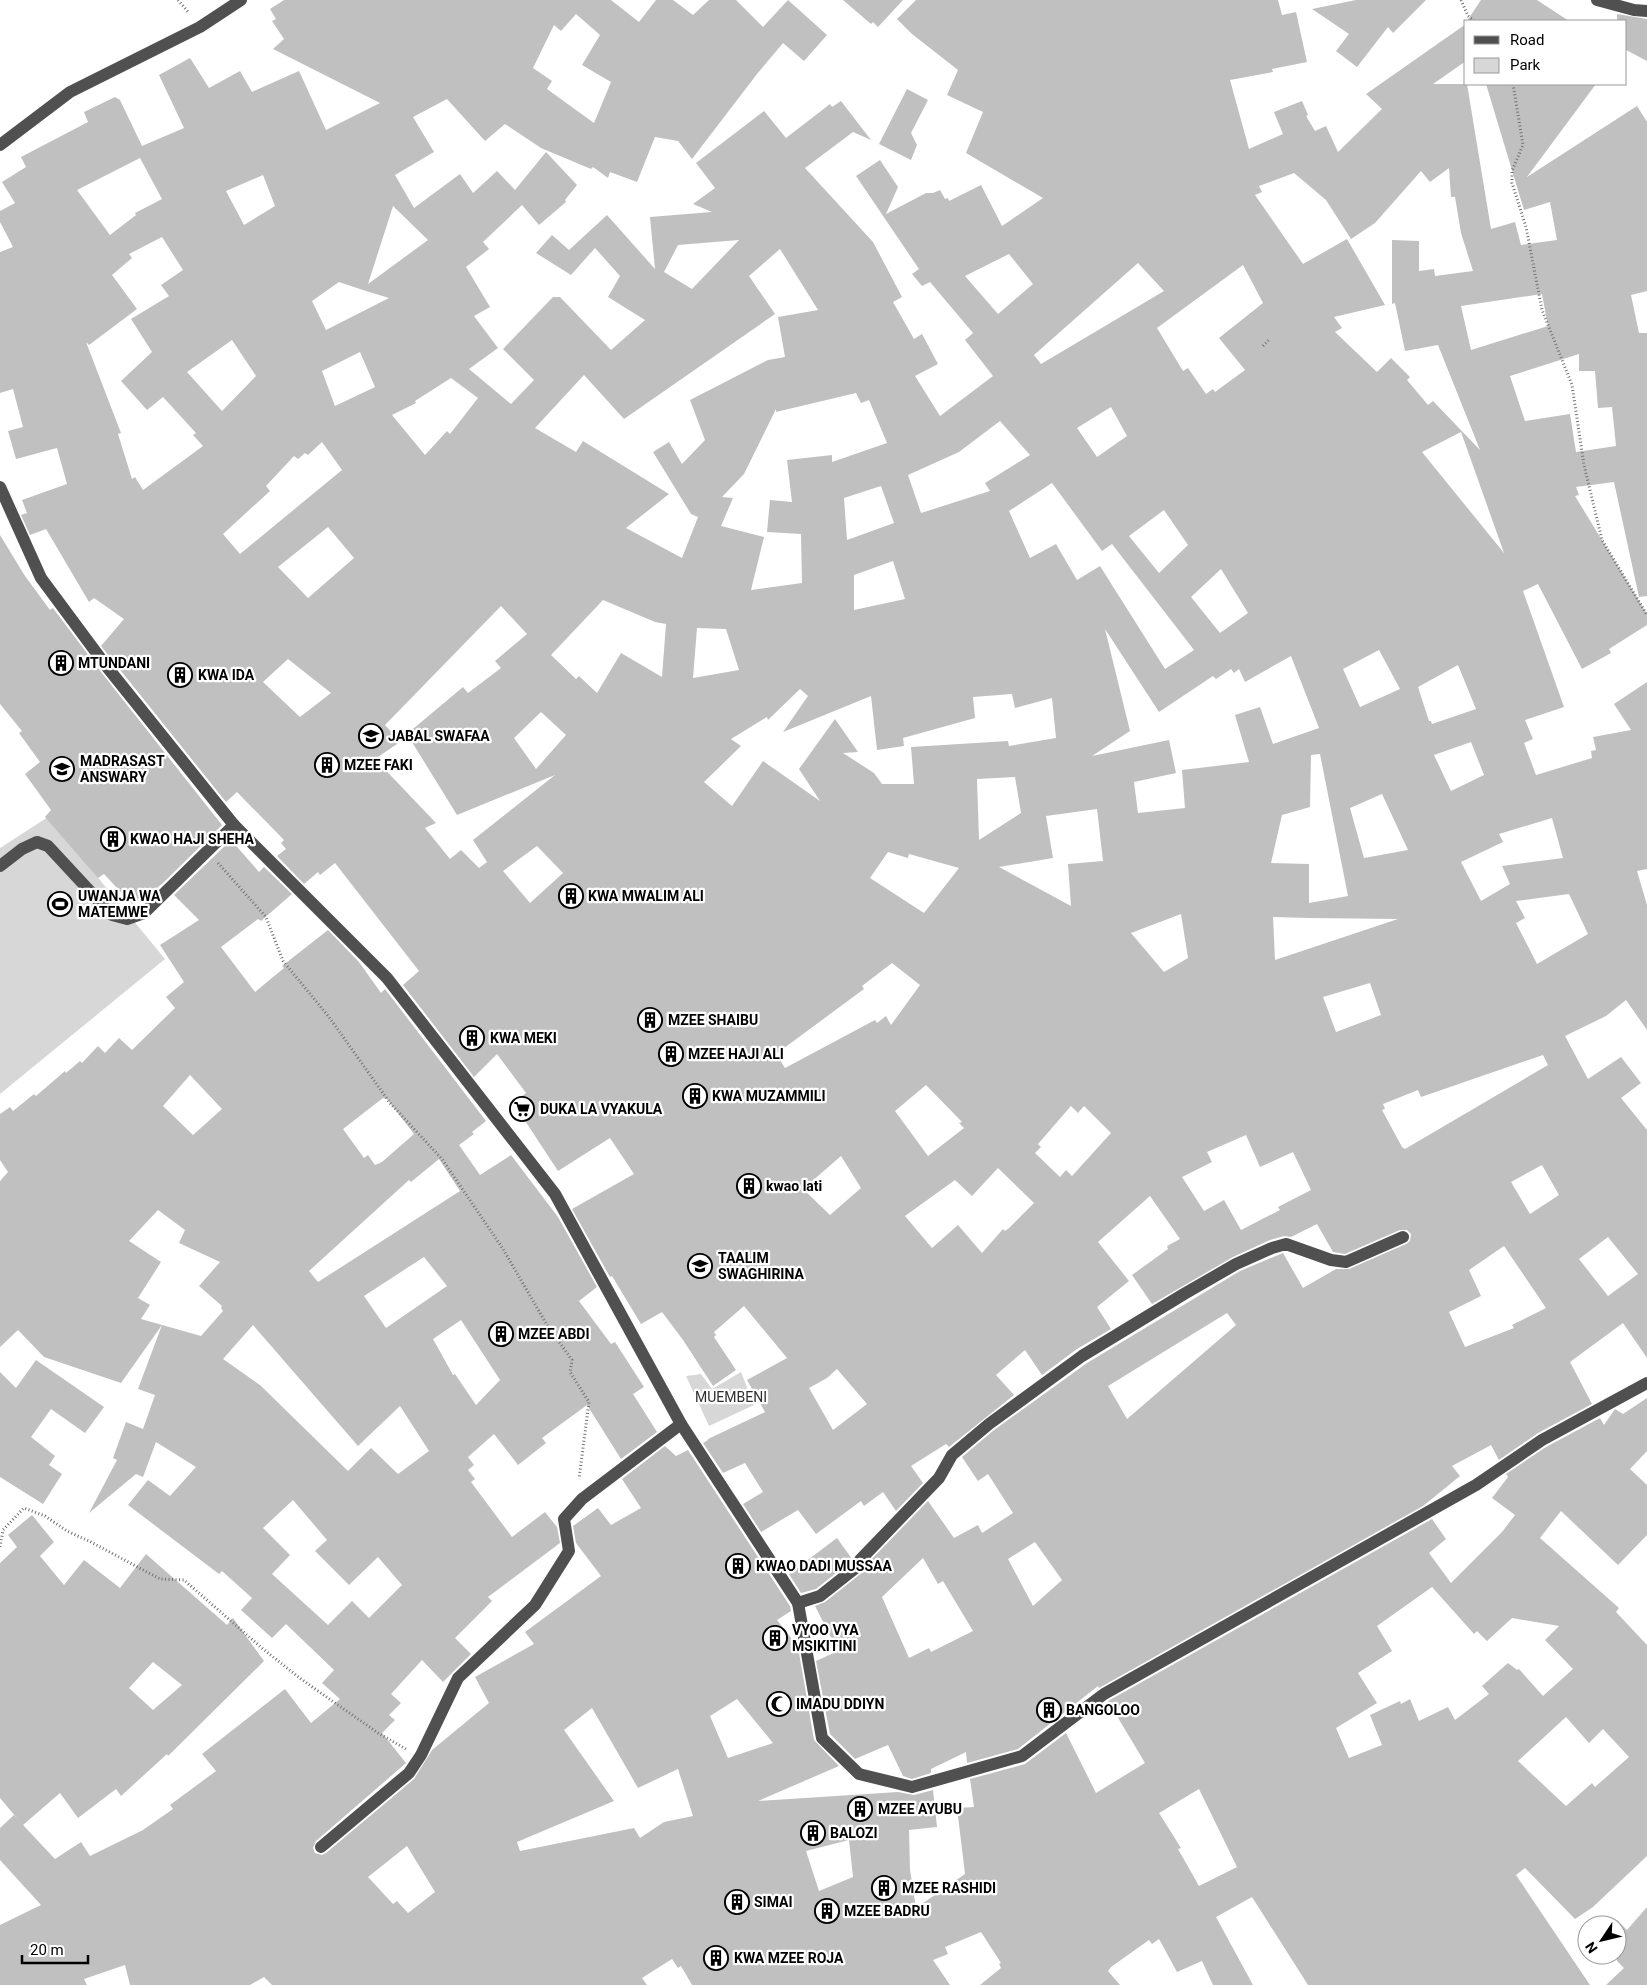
<svg xmlns="http://www.w3.org/2000/svg" width="1647" height="1985" viewBox="0 0 1647 1985" font-family="Roboto,sans-serif">
	<style>
		.green { fill: #d7d7d7 }
		.building { fill: #c0c0c0; fill-rule: evenodd }
		.lines { fill: none; stroke-linecap: round; stroke-linejoin: round }
		.path { stroke: #727272; stroke-width: 3; stroke-dasharray: 1 2.5; stroke-linecap: butt }
		.minor { stroke: #505050; stroke-width: 12 }
		.labels { text-anchor: middle; dominant-baseline: central; stroke-width: 4.5; stroke-linejoin: round; paint-order: stroke }
		.poi-label { font-size: 14px; font-weight: bold; fill: #000; stroke: #fff; text-anchor: start }
		.park-label { font-size: 14px; fill: #2e2e2e; stroke: #fff }
	</style>
	<rect width="100%" height="100%" fill="#fff"/>
	<g class="green">
		<path d="M48,817L165,959L0,1094V848Z"/>
		<path d="M741,1372L754,1405L709,1426L686,1376L701,1374L712,1389Z"/>
	</g>
	<g class="building">
		<path d="M284,0H611L639,22L656,0H673L693,15L709,0H736L763,27L788,0L827,35L804,61L783,43L757,74L692,159L678,141L655,137L637,182L610,172L608,178L593,167L591,169L541,148L505,124L485,141L447,99L413,117L434,152L395,175L414,208L460,174L473,193L497,171L515,190L546,152L577,185L565,200L566,202L539,225L522,205L483,242L489,249L466,267L490,307L474,316L498,348L469,369L511,404L534,380L503,349L553,297H560L611,350L645,320L608,297L620,276L595,248L571,275L536,253L552,235L569,250L607,215L655,269L650,217L712,212L693,204L715,188L696,163L764,111L786,138L830,104L832,107L841,101L871,140L853,132L805,168L873,242L902,297L893,302L914,339L922,334L938,364L915,376L940,416L993,376L965,340L973,333L930,282L922,286L912,274L919,269L856,176L880,160L898,187L886,214L926,193H933L940,190L945,199L948,198L949,201L981,185L1002,226L1043,198L966,153L983,112L947,95L958,70L912,34L897,19L916,0H1278L1282,15L1296,12L1307,62L1272,69L1273,72L1230,80L1249,149L1283,134L1274,112L1302,101L1308,115L1306,116L1315,131L1326,126L1338,152L1382,109L1366,94L1466,24V61L1433,84H1467L1491,229L1515,222L1521,245L1557,240L1550,202L1524,210L1486,84H1596L1527,177L1637,106L1647,122V291L1631,295L1639,333H1647V596L1639,597L1614,482L1576,487L1579,495L1575,496L1647,614V625L1609,649L1611,653L1582,669L1538,584L1523,591L1564,707L1525,720L1533,739L1524,743L1536,775L1592,758L1591,751L1596,750L1593,737L1631,730L1614,704L1647,682V869L1637,871L1647,905V1030L1626,1000L1606,1016L1565,1036L1588,1079L1621,1057L1641,1083L1621,1098L1647,1130V1358L1623,1323L1570,1362L1592,1404L1538,1433L1499,1460L1491,1445L1452,1466L1460,1476L1423,1506L1099,1688L1098,1686L1018,1749L967,1763L966,1752L931,1769V1773L912,1779L903,1776L888,1745L855,1759L830,1734L816,1661L838,1651L815,1606L825,1602L863,1572L867,1564L928,1501L954,1538L978,1525L982,1533L1013,1513L988,1474L978,1481L962,1457L994,1430L1087,1363L1240,1271L1283,1253L1303,1288L1336,1269H1349L1406,1244L1410,1241L1411,1234L1407,1230H1400L1345,1254L1333,1252L1317,1224L1291,1237L1284,1236L1270,1240L1233,1257L1152,1304L1132,1275L1168,1249L1167,1246L1180,1239L1150,1196L1098,1242L1129,1281L1097,1307L1111,1329L1077,1349L1042,1375L1025,1350L996,1375L1014,1395L949,1447L946,1444L911,1466L923,1483L896,1511L883,1492L864,1506L861,1501L816,1534L798,1510L761,1532L743,1504L763,1492L745,1463L723,1473L703,1443L708,1440V1439L765,1412L747,1380L787,1358L744,1306L714,1332L716,1335L714,1337L736,1370L713,1386L683,1340L662,1312L641,1324L612,1276L610,1277L572,1209L634,1174L610,1138L558,1171L516,1107L518,1106L515,1102L526,1093L497,1054L474,1077L403,985L419,971L335,863L320,875L318,872L304,884L277,856L286,849L281,843L284,840L237,792L226,802L101,646L124,619L94,598L89,602L46,529L30,535L21,515L27,513L22,500L67,484L57,448L16,459L8,431L23,427L13,389L0,393V252L13,247L0,222V211L15,203L2,182L26,167L21,157L88,122L84,112L115,97L120,100L142,146L184,128L159,75L190,58L209,88L240,71L252,92L299,71L326,130L380,103L273,49L284,39L272,21L276,19L270,9ZM576,14L600,35L582,65L611,82L594,123L547,89L552,81L533,68L554,25L561,31ZM140,158L162,199L135,213L136,215L110,235L77,190ZM1449,168L1451,197H1455L1461,233L1473,271L1435,276L1434,269L1419,271V241L1392,240V304L1395,303L1405,351L1438,345L1480,450L1433,401L1428,405L1407,380L1410,377L1391,358L1377,372L1335,332L1342,328L1334,317L1385,305L1347,239L1303,264L1255,195L1262,192L1259,186L1294,173L1326,200L1351,239L1375,223L1421,171L1430,182ZM263,175L275,206L244,225L226,191ZM393,206L428,240L368,284ZM162,237L183,270L161,285L169,296L131,319L152,352L121,381L147,410L163,397L196,433L193,435L203,446L143,490L135,477L132,479L118,434L121,433L86,342L89,345L137,309L112,275L132,258L129,254ZM739,240L692,289L664,272L678,245ZM780,249L818,310L778,317L785,357L768,360L690,400L705,440L682,464L669,442L653,452L691,514L698,517L682,558L626,528L669,494L583,441L576,452L535,428L584,375L624,419L775,314L749,276ZM1009,254L1033,284L998,314L965,276ZM1138,263L1164,291L1041,364L1034,355ZM1243,265L1263,303L1219,338L1245,370L1215,392L1213,389L1206,394L1188,368L1183,371L1157,328ZM339,282L366,291L389,298L326,330L312,301ZM1542,294L1548,326L1471,350L1461,306ZM232,340L256,376L222,411L187,372ZM360,352L375,387L335,406L322,371ZM1579,354V371H1595L1598,408L1612,407L1616,446L1576,452L1570,414L1525,421L1510,376ZM451,378L478,398L450,434L447,431L425,455L392,415L416,403L415,401ZM856,393L861,403L869,400L887,443L832,462V455L787,460L792,502L770,500L767,532L801,534L802,583L751,590L764,537L721,526L733,498L722,497L744,474L776,409V412ZM1111,407L1127,436L1097,457L1077,428ZM1000,421L1030,455L985,483L990,491L921,513L908,475L959,452ZM1461,432L1504,553L1422,452ZM322,442L342,470L240,554L223,534L270,491L266,486L294,456L298,459L305,453L308,455ZM1052,483L1102,551L1112,544L1194,650L1165,669L1100,566L1077,580L1056,544L1030,558L1009,511ZM881,486L894,523L847,540L844,498ZM1164,510L1188,545L1159,573L1129,536ZM328,527L354,558L308,598L278,567ZM893,561L905,599L854,610V575ZM1221,569L1248,613L1220,633L1191,597ZM603,600L655,622L666,624L662,677L621,653L597,693L579,676L576,679L551,655ZM501,606L527,634L495,661L501,668L468,693L463,687L407,734L457,815L555,775L473,840L487,862L479,868L461,850L450,859L425,828L436,823L375,759L400,742L385,725ZM697,628L726,629L739,670L693,678ZM1105,629L1159,712L1213,676L1216,679L1231,669L1234,673L1239,669L1245,682L1291,656L1319,728L1273,744L1260,707L1235,715L1249,762L1182,770L1185,808L1138,813L1134,782L1176,773L1169,740L1092,756L1130,731ZM1379,650L1400,689L1360,707L1343,669ZM288,659L331,693L300,717L263,682ZM1458,665L1476,709L1432,724L1431,721H1429L1418,687ZM800,689L808,696L783,732L871,696L877,750L904,746L903,738L975,718L973,697L1012,694L1015,708L1052,698L1056,738L1009,746L1008,741L911,747L914,784H882L874,773L843,753L858,752L835,719L799,769L820,801L763,761L732,806L704,782L741,746L731,739L767,717L768,720ZM541,712L566,735L536,769L514,738ZM1471,742L1484,775L1451,791L1434,755ZM1320,754L1348,896L1309,903V864L1271,863L1282,815L1310,807L1311,755ZM1015,777L1021,813L979,840L977,779ZM1382,794L1408,850L1364,858L1350,808ZM1097,809L1103,861L1068,864L1071,906L999,867L1053,858L1046,816ZM1552,818L1563,858L1502,866L1510,884L1481,901L1461,862L1503,842L1499,834ZM537,846L563,873L530,903L503,871ZM888,852L908,858L909,854L959,868L924,913L870,878ZM1569,894L1588,934L1537,964L1516,923L1525,918L1516,901ZM1181,914L1188,958L1164,972L1131,933ZM1273,917L1309,918L1398,919L1275,960ZM892,963L920,985L891,1025L886,1016L877,1023L875,1020L785,1068L776,1054L864,989L862,986ZM1370,983L1381,1015L1336,1032L1323,997ZM1543,1055L1548,1065L1405,1149L1402,1147L1382,1110L1385,1109L1383,1104L1418,1090L1421,1097ZM926,1085L962,1122L959,1123L964,1128L928,1156L895,1111ZM1071,1106L1078,1113L1084,1106L1111,1133L1072,1176L1066,1170L1060,1177L1035,1153L1041,1147L1038,1144ZM1246,1135L1260,1167L1293,1152L1311,1190L1278,1207L1280,1210L1241,1230L1224,1200L1204,1211L1182,1177L1212,1162L1207,1152ZM841,1156L861,1188L830,1215L803,1189ZM1542,1165L1559,1195L1530,1214L1511,1182ZM998,1168L1034,1203L1009,1228L1005,1231L1003,1229L982,1253L958,1225L932,1248L905,1216L955,1180L972,1196ZM1608,1237L1638,1274L1608,1296L1579,1259ZM1504,1246L1546,1308L1512,1325L1514,1328L1465,1347L1449,1312L1481,1296L1469,1270ZM1227,1313L1236,1325L1127,1419L1108,1386ZM837,1369L867,1404L833,1430L809,1388L827,1378ZM1035,1542L1062,1580L1033,1606L1008,1559ZM923,1558L938,1584L943,1581L973,1631L931,1652L929,1648L909,1658L882,1597Z"/>
		<path d="M843,0H903L878,27L873,22L871,24Z"/>
		<path d="M1356,0H1426L1393,33L1388,27L1357,67L1336,51L1349,34L1312,9Z"/>
		<path d="M1481,0H1537L1569,21H1467Z"/>
		<path d="M1617,14L1647,19V61L1626,50V21H1617Z"/>
		<path d="M907,89L928,100L911,133L917,145L911,160L879,144Z"/>
		<path d="M0,535L25,576L50,610L53,608L101,672L222,825L163,883L142,900L140,898L132,904L104,874L98,878L45,817L51,810L25,774L40,762L19,733L22,731L0,704Z"/>
		<path d="M231,840L259,872L264,867L292,894L261,921L258,919L221,947L255,992L284,968L282,966L328,930L359,962L381,993L385,989L486,1121L472,1132L474,1134L459,1145L480,1175L511,1155L558,1217L597,1287L579,1301L611,1344L615,1342L644,1387L633,1394L657,1432L621,1459L587,1405L542,1438L546,1443L518,1465L494,1434L468,1457L474,1465L468,1470L475,1479L471,1482L512,1537L545,1512L557,1527L560,1543L488,1597L492,1601L455,1638L471,1654L443,1682L422,1660L391,1694L401,1703L389,1715L395,1720L382,1733L406,1763L316,1841L313,1848L315,1853L322,1855L326,1853L414,1779L432,1750L489,1703L475,1677L534,1644L525,1632L601,1576L576,1543L573,1526L598,1508L611,1525L641,1508L622,1479L665,1446L676,1456L688,1450L790,1606L791,1611L777,1620L798,1647L814,1740L839,1766L758,1801L898,1792L914,1795L933,1790L937,1827L909,1830L910,1870L916,1908L965,1874L957,1808L974,1807L970,1779L1025,1764L1066,1733L1096,1793L1145,1763L1108,1701L1432,1519L1446,1539L1429,1553L1451,1583L1502,1532L1515,1515L1492,1498L1508,1477L1506,1474L1546,1447L1600,1418L1604,1425L1615,1409L1623,1414L1647,1398V1451L1630,1469L1647,1485V1535L1618,1565L1561,1511L1540,1538L1619,1608L1616,1612L1647,1645V1856L1593,1907L1575,1919L1525,1868L1516,1875L1590,1985H1308L1252,1897L1216,1917L1253,1985H1213L1202,1961L1177,1972L1159,1939L1152,1944L1149,1940L1111,1967L1108,1971L1120,1985H980L1001,1968L999,1964L1001,1963L981,1932L945,1947L948,1954L933,1960L950,1985H692L681,1966L678,1968L672,1959L642,1978L647,1985H272L264,1977L250,1985H130L125,1965L84,1979L87,1985H0V1925L41,1905L0,1860V1828L14,1815L21,1823L0,1798V1563L17,1547L8,1535L32,1515L54,1542L40,1556L64,1585L84,1560L120,1588L146,1554L227,1625L233,1618L264,1661L168,1756L167,1754L121,1796L116,1789L78,1818L60,1793L23,1825L55,1859L81,1842L90,1856L143,1830L173,1809L170,1805L216,1771L202,1754L285,1689L311,1723L340,1699L322,1683L334,1670L286,1624L272,1638L241,1610L252,1598L222,1571L219,1574L128,1505L148,1480L170,1496L196,1467L156,1442L143,1477L136,1474L89,1513L117,1460L113,1458L126,1422L143,1429L155,1395L138,1389L162,1325L121,1383L44,1357L18,1330L0,1347V1181L8,1172L0,1160V1114L10,1107L13,1111L34,1094L36,1096L65,1071L66,1073L80,1061L82,1063L98,1046L105,1053L119,1038L132,1050L175,1008L166,997L184,982L160,945L199,920L174,895ZM190,1075L222,1109L193,1135L163,1106ZM383,1098L387,1099L414,1134L382,1162L375,1165L368,1155L364,1158L343,1129ZM439,1159L460,1191L318,1282L309,1271L409,1180L411,1182ZM158,1210L185,1230L179,1243L220,1262L199,1286L222,1306L221,1308L223,1311L201,1336L141,1319L150,1305L138,1298L161,1262L129,1241ZM424,1257L447,1286L386,1328L364,1296ZM461,1320L500,1380L476,1405L455,1374L453,1375L433,1339ZM253,1325L358,1446L400,1406L429,1451L398,1474L371,1448L348,1471L260,1385L223,1359ZM293,1500L327,1540L315,1551L349,1585L378,1557L402,1585L369,1618L352,1601L328,1625L272,1574L290,1555L263,1528ZM1432,1587L1474,1634L1477,1631L1487,1641L1512,1618L1559,1626L1545,1640L1573,1669L1543,1696L1519,1669L1517,1670L1508,1663L1482,1686L1489,1694L1455,1720L1448,1707L1419,1721L1410,1699L1401,1704L1400,1701L1370,1715L1382,1745L1349,1758L1336,1728L1377,1703L1358,1673L1392,1651L1377,1626ZM153,1662L182,1685L153,1710L129,1688ZM737,1699L773,1743L728,1758L710,1716ZM592,1708L638,1788L678,1769L693,1816L664,1822L640,1838L634,1828L520,1851L517,1842L614,1801L564,1730ZM1566,1717L1589,1743L1603,1729L1629,1757L1595,1787L1592,1783L1566,1806L1518,1761ZM1199,1789L1237,1867L1199,1886L1178,1849L1181,1848L1159,1813ZM849,1840L853,1877L819,1891L806,1851ZM407,1846L435,1892L408,1913L397,1901L393,1904L368,1877Z"/>
		<path d="M36,1360L104,1407L85,1433L51,1409L31,1437L55,1456L49,1465L62,1474L43,1504L0,1477V1372L16,1388Z"/>
		<path d="M837,1538L852,1559L851,1561L816,1589L801,1593L789,1574Z"/>
		<path d="M1647,1907V1985H1606L1624,1968L1617,1961V1920L1627,1930Z"/>
	</g>
	<g class="lines">
		<g class="path">
			<path d="M178,0L189,13"/>
			<path d="M1461,0L1468,16L1474,21"/>
			<path d="M1513,84L1523,145L1512,171V183L1526,227L1542,310L1572,385L1584,465L1602,540L1647,615"/>
			<path d="M1263,346L1269,340"/>
			<path d="M218,863L266,917L283,961L329,1017L390,1103L442,1159L503,1249L547,1325L572,1360L570,1372L589,1402L579,1479"/>
			<path d="M0,1547L3,1530L24,1508L45,1516L67,1531L91,1542L160,1579L184,1580L263,1649L301,1679L378,1733L406,1749"/>
		</g>
		<g class="minor">
			<path d="M1597,0L1634,10L1647,11"/>
			<path d="M0,145L70,92L200,27L241,0"/>
			<path d="M0,487L41,578L107,667L234,825L387,978L555,1194L681,1424L798,1603L822,1738L859,1774L912,1787L1022,1756L1104,1694L1476,1485L1542,1440L1647,1383"/>
			<path d="M0,866L22,849L37,842L48,846L112,915L127,919L144,913L234,825"/>
			<path d="M798,1603L820,1596L858,1566L860,1560L939,1478L952,1455L989,1424L1082,1356L1184,1294L1236,1264L1272,1248L1286,1244L1331,1260L1346,1262L1403,1237"/>
			<path d="M321,1847L409,1773L421,1755L458,1678L535,1605L569,1551L564,1519L582,1499L681,1424"/>
		</g>
	</g>
	<defs>
		<symbol id="building-ring" viewBox="-11 -11 22 22"><circle r="9.5" fill="#fff" stroke="#000" stroke-width="1.5"/><path d="M-4-6H4V6H1V3H-1V6H-4ZM-2.5-4.3h1.7v1.8h-1.7ZM.8-4.3h1.7v1.8H.8ZM-2.5-1h1.7V.8h-1.7ZM.8-1h1.7V.8H.8Z" fill="#000"/></symbol>
		<symbol id="school-ring" viewBox="-11 -11 22 22"><circle r="9.5" fill="#fff" stroke="#000" stroke-width="1.5"/><path d="M0-5L7-2L0 1L-7-2ZM-4 1L0 2.5L4 1V4Q0 6-4 4Z" fill="#000"/></symbol>
		<symbol id="stadium-ring" viewBox="-11 -11 22 22"><circle r="9.5" fill="#fff" stroke="#000" stroke-width="1.5"/><path d="M0-5a6.5 5 0 1 0 0 10a6.5 5 0 1 0 0-10ZM-3.5-1.8h7v3.6h-7Z" fill="#000"/></symbol>
		<symbol id="supermarket-ring" viewBox="-11 -11 22 22"><circle r="9.5" fill="#fff" stroke="#000" stroke-width="1.5"/><path d="M-6-5.5h2.5l.6 2H6L4.5 2H-2.5L-4.4-4H-6ZM-1.5 3.2a1.3 1.3 0 1 0 .1 0ZM3 3.2a1.3 1.3 0 1 0 .1 0Z" fill="#000"/></symbol>
		<symbol id="mosque-ring" viewBox="-11 -11 22 22"><circle r="9.5" fill="#fff" stroke="#000" stroke-width="1.5"/><path d="M3.5-4.9A6 6 0 1 0 3.5 4.9A5 5 0 1 1 3.5-4.9Z" fill="#000"/></symbol>
	</defs>
	<g fill-rule="evenodd">
		<use href="#building-ring" x="47" y="649" width="28" height="28"/>
		<use href="#building-ring" x="166" y="661" width="28" height="28"/>
		<use href="#school-ring" x="357" y="722" width="28" height="28"/>
		<use href="#building-ring" x="313" y="751" width="28" height="28"/>
		<use href="#school-ring" x="48" y="755" width="28" height="28"/>
		<use href="#building-ring" x="99" y="825" width="28" height="28"/>
		<use href="#building-ring" x="557" y="882" width="28" height="28"/>
		<use href="#stadium-ring" x="46" y="890" width="28" height="28"/>
		<use href="#building-ring" x="636" y="1006" width="28" height="28"/>
		<use href="#building-ring" x="458" y="1024" width="28" height="28"/>
		<use href="#building-ring" x="657" y="1040" width="28" height="28"/>
		<use href="#building-ring" x="681" y="1082" width="28" height="28"/>
		<use href="#supermarket-ring" x="508" y="1095" width="28" height="28"/>
		<use href="#building-ring" x="735" y="1172" width="28" height="28"/>
		<use href="#school-ring" x="686" y="1252" width="28" height="28"/>
		<use href="#building-ring" x="487" y="1320" width="28" height="28"/>
		<use href="#building-ring" x="724" y="1552" width="28" height="28"/>
		<use href="#building-ring" x="761" y="1624" width="28" height="28"/>
		<use href="#mosque-ring" x="765" y="1690" width="28" height="28"/>
		<use href="#building-ring" x="1035" y="1696" width="28" height="28"/>
		<use href="#building-ring" x="846" y="1795" width="28" height="28"/>
		<use href="#building-ring" x="799" y="1819" width="28" height="28"/>
		<use href="#building-ring" x="870" y="1874" width="28" height="28"/>
		<use href="#building-ring" x="723" y="1888" width="28" height="28"/>
		<use href="#building-ring" x="813" y="1897" width="28" height="28"/>
		<use href="#building-ring" x="702" y="1944" width="28" height="28"/>
	</g>
	<g class="labels">
		<g class="poi-label">
			<text x="78" y="663">MTUNDANI</text>
			<text x="198" y="675">KWA IDA</text>
			<text x="388" y="736">JABAL SWAFAA</text>
			<text x="80" y="761">MADRASAST<tspan x="80" dy="16">ANSWARY</tspan></text>
			<text x="344" y="765">MZEE FAKI</text>
			<text x="130" y="839">KWAO HAJI SHEHA</text>
			<text x="78" y="896">UWANJA WA<tspan x="78" dy="16">MATEMWE</tspan></text>
			<text x="588" y="896">KWA MWALIM ALI</text>
			<text x="668" y="1020">MZEE SHAIBU</text>
			<text x="490" y="1038">KWA MEKI</text>
			<text x="688" y="1054">MZEE HAJI ALI</text>
			<text x="712" y="1096">KWA MUZAMMILI</text>
			<text x="540" y="1109">DUKA LA VYAKULA</text>
			<text x="766" y="1186">kwao lati</text>
			<text x="718" y="1258">TAALIM<tspan x="718" dy="16">SWAGHIRINA</tspan></text>
			<text x="518" y="1334">MZEE ABDI</text>
			<text x="756" y="1566">KWAO DADI MUSSAA</text>
			<text x="792" y="1630">VYOO VYA<tspan x="792" dy="16">MSIKITINI</tspan></text>
			<text x="796" y="1704">IMADU DDIYN</text>
			<text x="1066" y="1710">BANGOLOO</text>
			<text x="878" y="1809">MZEE AYUBU</text>
			<text x="830" y="1833">BALOZI</text>
			<text x="902" y="1888">MZEE RASHIDI</text>
			<text x="754" y="1902">SIMAI</text>
			<text x="844" y="1911">MZEE BADRU</text>
			<text x="734" y="1958">KWA MZEE ROJA</text>
		</g>
		<g class="park-label">
			<text x="731" y="1397">MUEMBENI</text>
		</g>
	</g>
	<rect x="1464" y="20" width="162" height="65" fill="#ffffff" stroke="#999999"/>
	<rect x="1474" y="36" width="25" height="8" fill="#505050" stroke="#999999"/>
	<text x="1510" y="45" font-size="15" fill="#000000">Road</text>
	<rect x="1474" y="58" width="25" height="15" fill="#d7d7d7" stroke="#999999"/>
	<text x="1510" y="70" font-size="15" fill="#000000">Park</text>
	<g transform="translate(1602 1940) rotate(235)"><circle r="24" fill="#ffffff" stroke="#999999"/>
	<path d="M0-4L9 19L0 12L-9 19Z" fill="#000000"/>
	<text y="-8" font-size="14" font-weight="bold" text-anchor="middle" fill="#000000">N</text>
	</g>
	<path d="M22 1955v8h66v-8" fill="none" stroke="#000000" stroke-width="2.5"/>
	<text x="30" y="1955" font-size="15" fill="#000000" stroke="#ffffff" stroke-width="4" paint-order="stroke">20 m</text>
</svg>
